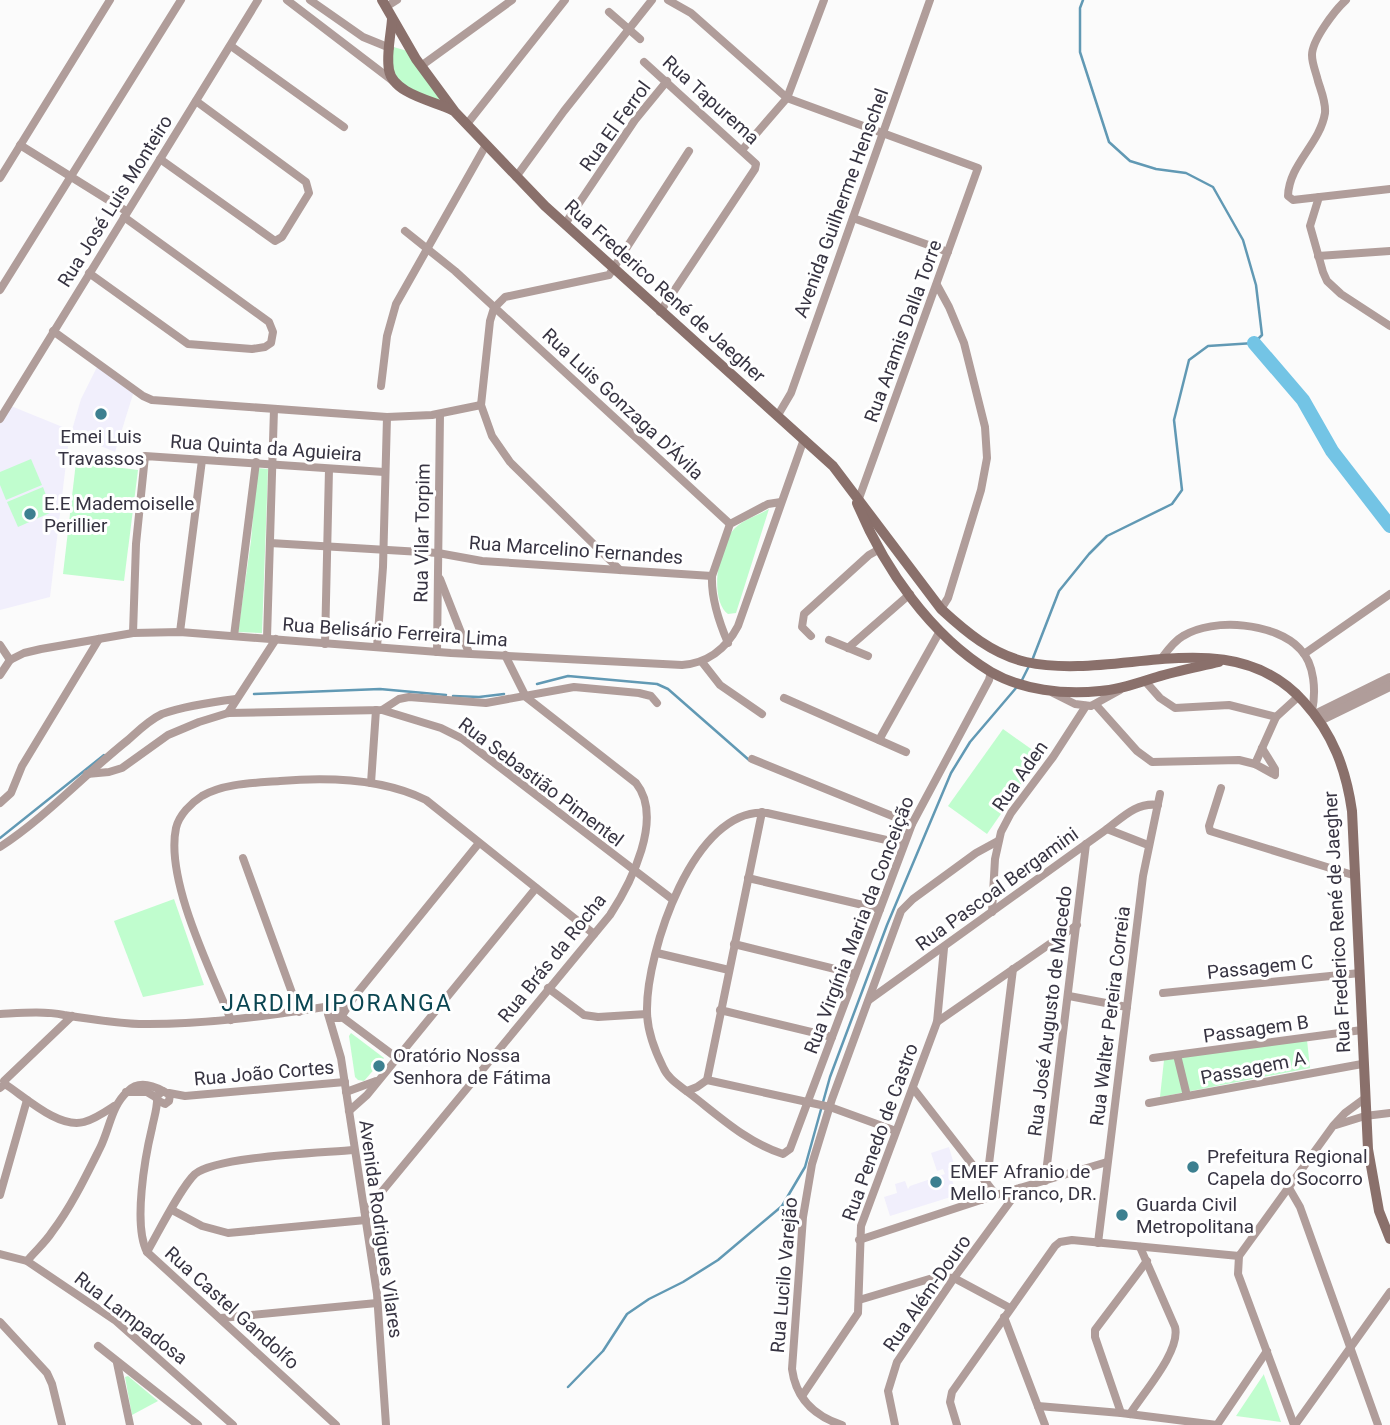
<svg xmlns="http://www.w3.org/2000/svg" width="1390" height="1425" viewBox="0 0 1390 1425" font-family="Roboto,sans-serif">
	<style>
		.education { fill: #f1effc }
		.green { fill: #c0fdce }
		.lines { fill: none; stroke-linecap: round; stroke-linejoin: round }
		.stream { stroke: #6199b4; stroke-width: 2.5 }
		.river { stroke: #73c4e5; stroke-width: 14 }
		.minor { stroke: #b09d9a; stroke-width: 8 }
		.tertiary { stroke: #b09d9a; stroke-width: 10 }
		.secondary { stroke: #8a706b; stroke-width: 10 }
		.poi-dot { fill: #3d8090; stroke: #fff; stroke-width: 2.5 }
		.labels { text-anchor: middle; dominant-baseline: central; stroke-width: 6; stroke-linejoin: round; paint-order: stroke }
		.street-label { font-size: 19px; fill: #373442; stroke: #fff }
		.poi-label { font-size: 19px; fill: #373442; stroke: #fff; text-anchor: start }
		.quarter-label { font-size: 23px; letter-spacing: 2px; fill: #0b4652; stroke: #fff }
	</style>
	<rect width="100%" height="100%" fill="#fbfbfb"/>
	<g class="education">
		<path d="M98,365L134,391L115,452L72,434V430L81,399Z"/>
		<path d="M11,406L70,430L50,597L0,610V424Z"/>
		<path d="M949,1147L955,1168H948L957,1195L890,1216L884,1197L897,1193L895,1184L905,1181L908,1189L910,1186L945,1174L943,1169L937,1171L931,1153Z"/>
	</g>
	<g class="green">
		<path d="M390,46L411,52L457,110L394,81Z"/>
		<path d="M31,459L42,485L6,500L0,485V472Z"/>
		<path d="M76,462L138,470L124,581L63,574Z"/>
		<path d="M257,468L268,469L262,633L238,632L251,541Z"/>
		<path d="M43,487L52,512L18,527L7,502Z"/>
		<path d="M769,509L736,613L728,614C708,599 719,543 735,528C744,519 759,515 769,509Z"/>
		<path d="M1003,729L1041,756L987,834L948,806Z"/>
		<path d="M174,899L204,985L143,997L114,921Z"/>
		<path d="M351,1033L384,1058L364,1081L358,1080L355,1077L349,1036Z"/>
		<path d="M1307,1040L1310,1068L1160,1097L1164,1060Z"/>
		<path d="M1264,1374V1375L1281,1422L1236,1416Z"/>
		<path d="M128,1376L158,1401L132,1415L125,1377Z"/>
	</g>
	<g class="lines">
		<g class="stream">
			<path d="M1033,658L1059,591L1089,554L1107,536L1172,504L1182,490L1174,420L1189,360L1208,346L1254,343L1262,335L1256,285L1243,240L1213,187L1186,173L1156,169L1130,161L1109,142L1080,52V8L1083,0"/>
			<path d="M1022,680L1030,664"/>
			<path d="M537,684L568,676L657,684L668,689L749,760"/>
			<path d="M254,694L380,689L446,695"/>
			<path d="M453,696L479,697L504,694"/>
			<path d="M0,838L104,755"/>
			<path d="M568,1387L603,1351L627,1314L649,1299L683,1282L718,1260L782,1206L805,1167L830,1077L887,925L951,773L970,742L1016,688"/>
		</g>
		<path class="river" d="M1254,343L1303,400L1332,451L1390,526"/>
		<g class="minor">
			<path d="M287,0L393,81"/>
			<path d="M310,0L363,37L390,48"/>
			<path d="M668,0L691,13L787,98L978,168L857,504"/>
			<path d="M1346,0C1335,10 1312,40 1312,55C1312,64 1316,72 1318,81C1321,91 1326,102 1325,113C1320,144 1289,164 1288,196L1293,200L1390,189"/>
			<path d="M386,7L397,0"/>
			<path d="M609,12L640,39"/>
			<path d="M231,46L344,127"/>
			<path d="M644,62L756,164L755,169L660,312"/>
			<path d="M421,66L512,0"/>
			<path d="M467,124L565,0"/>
			<path d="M20,145L126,211"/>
			<path d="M742,150L787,98L824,0"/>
			<path d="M160,159L275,241L282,237L309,193L306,182L196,101"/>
			<path d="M516,177L564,111L652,0"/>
			<path d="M0,178L110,0"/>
			<path d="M1319,197L1310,226L1323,272L1327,281L1341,294L1390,326"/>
			<path d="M853,218L948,252"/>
			<path d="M565,224L635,120L667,81"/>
			<path d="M405,231L455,271L730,524"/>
			<path d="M1318,256L1390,251"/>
			<path d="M89,273L188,344L252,349L265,347L271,343L273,332L269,322L124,217"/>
			<path d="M937,285L949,307L964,343L985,427L987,458L981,490L948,598L941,609"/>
			<path d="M0,290L181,0"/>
			<path d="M53,331L143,396L152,400L387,417L432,415L481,405"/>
			<path d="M381,386L387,336L396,304L486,145"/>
			<path d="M778,415L791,393L930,0"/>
			<path d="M0,419L258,0"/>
			<path d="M270,543L438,553L482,561L712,576"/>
			<path d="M620,570L510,462L492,436L481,405L490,321L494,308L505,297L609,275L689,151"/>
			<path d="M440,579L469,653"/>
			<path d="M180,632L202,460"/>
			<path d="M133,633L136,544L145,456L384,472"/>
			<path d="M234,636L256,462"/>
			<path d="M811,636L802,627L804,614L869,555L878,550"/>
			<path d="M267,638L274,409"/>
			<path d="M829,640L868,656"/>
			<path d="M728,643C719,622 711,599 712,576L730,524L768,504L781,502"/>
			<path d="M325,644L329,469"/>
			<path d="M0,645L10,660"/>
			<path d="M377,647L383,567L387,417"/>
			<path d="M848,648L910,594"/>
			<path d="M437,652L440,414"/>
			<path d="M1304,654L1390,594"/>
			<path d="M1161,659C1167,651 1174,641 1183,636C1214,617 1276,623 1300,649C1315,664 1316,692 1312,711"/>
			<path d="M10,660L24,653L41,649L133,633L180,632L451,653L682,665C708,663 726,649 738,626L804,439"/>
			<path d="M702,662L720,685L762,714"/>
			<path d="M0,675L10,660"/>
			<path d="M1145,681L1160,698L1175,708L1229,705L1276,717"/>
			<path d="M1053,693L1075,704L1091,706L1120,690"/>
			<path d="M784,698L906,752"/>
			<path d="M1096,705L1137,751L1152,762L1239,760L1255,764L1275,775V769L1262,748"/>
			<path d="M382,710L441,728L463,739L672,899"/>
			<path d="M228,713L276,639"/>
			<path d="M879,740L940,631"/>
			<path d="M752,759L912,824"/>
			<path d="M1255,764L1276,717L1299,696"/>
			<path d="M87,774L109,772L122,768L168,735L199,722L228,713L382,710L399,699L409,697L486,703L574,687L639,693L651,696L657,703"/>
			<path d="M371,783L376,710"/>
			<path d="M1221,788L1209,826L1210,831L1356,876"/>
			<path d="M0,803L11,793L22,766L99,639"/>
			<path d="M1107,829C1123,817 1137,802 1158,805"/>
			<path d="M904,844L767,813C694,805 646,953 647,1011C647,1029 655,1051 663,1067C668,1079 679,1085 689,1093C719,1116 746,1142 783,1154L790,1149L912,824L989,680L991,672"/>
			<path d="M0,847C46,817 84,775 128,740C138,731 149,720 162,714C185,706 212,702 236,699"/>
			<path d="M243,858L299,1012"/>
			<path d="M748,878L880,909"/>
			<path d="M992,912L995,859L1001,832L1011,813L1053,757L1086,706"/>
			<path d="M734,944L855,974"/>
			<path d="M657,953L729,970"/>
			<path d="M548,988L584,1015L598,1017L647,1014"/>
			<path d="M1163,993L1360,973"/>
			<path d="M1069,996L1127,1007"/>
			<path d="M869,1000L1107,829L1148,845"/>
			<path d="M328,1009L337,1004L343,1010L340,1018H330"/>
			<path d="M720,1010L832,1037"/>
			<path d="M0,1014C21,1013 44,1011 64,1015C89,1019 114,1023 139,1024C203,1025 267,1016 331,1006"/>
			<path d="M328,1014L341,1058L377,1294L386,1425"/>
			<path d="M343,1014L354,997L479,843"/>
			<path d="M342,1017L397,1058"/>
			<path d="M231,1020C211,971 165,880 176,828C179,815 191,803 202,796C224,783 256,783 280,781C328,777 382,778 426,800L594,934"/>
			<path d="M937,1022L1077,925"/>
			<path d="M1177,1055L1187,1096"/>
			<path d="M1153,1058L1362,1030"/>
			<path d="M707,1080L830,1107L896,1131"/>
			<path d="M5,1084C25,1097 59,1129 84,1122C95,1119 105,1112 114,1106"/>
			<path d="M0,1088L5,1084L4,1081L72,1016"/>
			<path d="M913,1088L996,1195"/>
			<path d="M687,1091L697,1087L707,1080L762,812"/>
			<path d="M126,1092H147L157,1098"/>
			<path d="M346,1092L376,1081"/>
			<path d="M169,1093L185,1096L345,1082"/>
			<path d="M157,1100L165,1104L169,1101L170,1095L163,1091L157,1096C158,1107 154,1117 152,1128C145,1157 133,1225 147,1252L336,1425"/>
			<path d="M1149,1103L1362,1064"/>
			<path d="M349,1111L367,1095L536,888"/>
			<path d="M1336,1125L1365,1116L1390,1113"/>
			<path d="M1045,1181L1086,844"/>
			<path d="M1289,1188L1300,1207L1378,1425"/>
			<path d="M0,1195L27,1100"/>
			<path d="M981,1200L988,1172L1013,969"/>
			<path d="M172,1210L202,1226L228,1233L366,1220"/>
			<path d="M365,1212L610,915C631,883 664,818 636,783L526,697L505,655"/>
			<path d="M859,1240L996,1195L1107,1162"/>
			<path d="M1098,1243L1143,876L1160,794"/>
			<path d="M147,1252C158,1233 181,1187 195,1174C217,1156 322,1153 354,1150"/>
			<path d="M0,1254L27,1261L116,1321L233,1425"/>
			<path d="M1239,1256L1238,1274L1294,1425"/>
			<path d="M27,1261C35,1251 45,1243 52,1232C71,1207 86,1176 100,1148C110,1128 111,1106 128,1091C138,1081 152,1085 163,1091"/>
			<path d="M859,1300L936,1277L954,1278L1010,1308"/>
			<path d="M1004,1317L1045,1425"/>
			<path d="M221,1318L377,1303"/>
			<path d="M0,1322L47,1373L52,1384L62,1425"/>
			<path d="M98,1346L198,1425"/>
			<path d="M117,1363L130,1425"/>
			<path d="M802,1396L858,1313L861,1226L937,1022L944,948"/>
			<path d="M1038,1406L1121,1413L1217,1425L1267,1351"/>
			<path d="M1121,1413L1095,1337V1330L1147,1261"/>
			<path d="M1130,1414C1143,1393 1181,1351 1175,1327L1140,1247"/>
			<path d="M842,1425C814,1416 796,1399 792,1369L803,1217L812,1164L832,1099L901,911L913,899L976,853L998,841"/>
			<path d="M895,1425L888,1391L897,1362L954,1278L1020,1188"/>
			<path d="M957,1425L950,1402L952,1392L1055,1246L1060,1242L1072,1240L1239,1256L1333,1126L1345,1113L1364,1099"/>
			<path d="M1295,1425L1390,1292"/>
		</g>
		<g class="tertiary">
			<path d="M1315,715L1390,678"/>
			<path d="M1320,720L1390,686"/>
		</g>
		<g class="secondary">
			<path d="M382,0L416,59L455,112L545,206L833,466L941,609C966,632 992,654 1026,662C1119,682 1230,619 1304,702C1333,734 1346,769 1352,811L1368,1149L1379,1211L1390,1239"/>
			<path d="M392,19C391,35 386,54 389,70C393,94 434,101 452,110"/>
			<path d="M857,503C884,568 930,635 991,672C1022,690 1064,695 1100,691C1119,690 1138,683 1157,677C1177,671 1198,667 1219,662"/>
		</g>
	</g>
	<g class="poi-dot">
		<circle cx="101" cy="414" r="7"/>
		<circle cx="30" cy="514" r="7"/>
		<circle cx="379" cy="1066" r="7"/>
		<circle cx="1193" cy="1167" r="7"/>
		<circle cx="936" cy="1182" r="7"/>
		<circle cx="1122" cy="1215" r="7"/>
	</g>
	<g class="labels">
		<g class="street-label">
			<text transform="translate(711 100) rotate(42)">Rua Tapurema</text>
			<text transform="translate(615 126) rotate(-54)">Rua El Ferrol</text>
			<text transform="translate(115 201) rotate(-58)">Rua José Luis Monteiro</text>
			<text transform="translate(841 203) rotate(-70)">Avenida Guilherme Henschel</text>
			<text transform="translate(665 291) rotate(42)">Rua Frederico René de Jaegher</text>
			<text transform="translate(903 331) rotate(-70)">Rua Aramis Dalla Torre</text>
			<text transform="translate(623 404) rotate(43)">Rua Luis Gonzaga D'Ávila</text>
			<text transform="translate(266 448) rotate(4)">Rua Quinta da Aguieira</text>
			<text transform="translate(422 533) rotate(-89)">Rua Vilar Torpim</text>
			<text transform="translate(576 550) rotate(4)">Rua Marcelino Fernandes</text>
			<text transform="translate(395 632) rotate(4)">Rua Belisário Ferreira Lima</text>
			<text transform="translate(1020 776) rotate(-55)">Rua Aden</text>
			<text transform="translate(541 782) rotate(37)">Rua Sebastião Pimentel</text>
			<text transform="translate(997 889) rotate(-36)">Rua Pascoal Bergamini</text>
			<text transform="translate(1337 922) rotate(-93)">Rua Frederico René de Jaegher</text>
			<text transform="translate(859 925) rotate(-69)">Rua Virgínia Maria da Conceição</text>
			<text transform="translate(552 958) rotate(-51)">Rua Brás da Rocha</text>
			<text transform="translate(1260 967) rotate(-6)">Passagem C</text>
			<text transform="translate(1050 1011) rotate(-83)">Rua José Augusto de Macedo</text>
			<text transform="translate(1110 1016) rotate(-83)">Rua Walter Pereira Correia</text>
			<text transform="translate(1256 1029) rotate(-8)">Passagem B</text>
			<text transform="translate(1253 1068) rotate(-11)">Passagem A</text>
			<text transform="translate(264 1073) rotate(-5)">Rua João Cortes</text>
			<text transform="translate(880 1132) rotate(-70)">Rua Penedo de Castro</text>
			<text transform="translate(381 1229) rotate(82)">Avenida Rodrigues Vilares</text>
			<text transform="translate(784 1275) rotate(-85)">Rua Lucilo Varejão</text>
			<text transform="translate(927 1293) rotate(-55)">Rua Além-Douro</text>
			<text transform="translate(232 1308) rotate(42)">Rua Castel Gandolfo</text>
			<text transform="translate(131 1318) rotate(38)">Rua Lampadosa</text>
		</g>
		<g class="poi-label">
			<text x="101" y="436" text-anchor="middle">Emei Luis<tspan x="101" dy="22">Travassos</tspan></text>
			<text x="44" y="503">E.E Mademoiselle<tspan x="44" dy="22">Perillier</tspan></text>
			<text x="393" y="1055">Oratório Nossa<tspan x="393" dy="22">Senhora de Fátima</tspan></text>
			<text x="1207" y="1156">Prefeitura Regional<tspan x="1207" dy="22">Capela do Socorro</tspan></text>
			<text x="950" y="1171">EMEF Afranio de<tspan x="950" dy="22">Mello Franco, DR.</tspan></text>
			<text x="1136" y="1204">Guarda Civil<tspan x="1136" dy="22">Metropolitana</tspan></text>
		</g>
		<g class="quarter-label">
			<text x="337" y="1003">JARDIM IPORANGA</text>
		</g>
	</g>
</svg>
